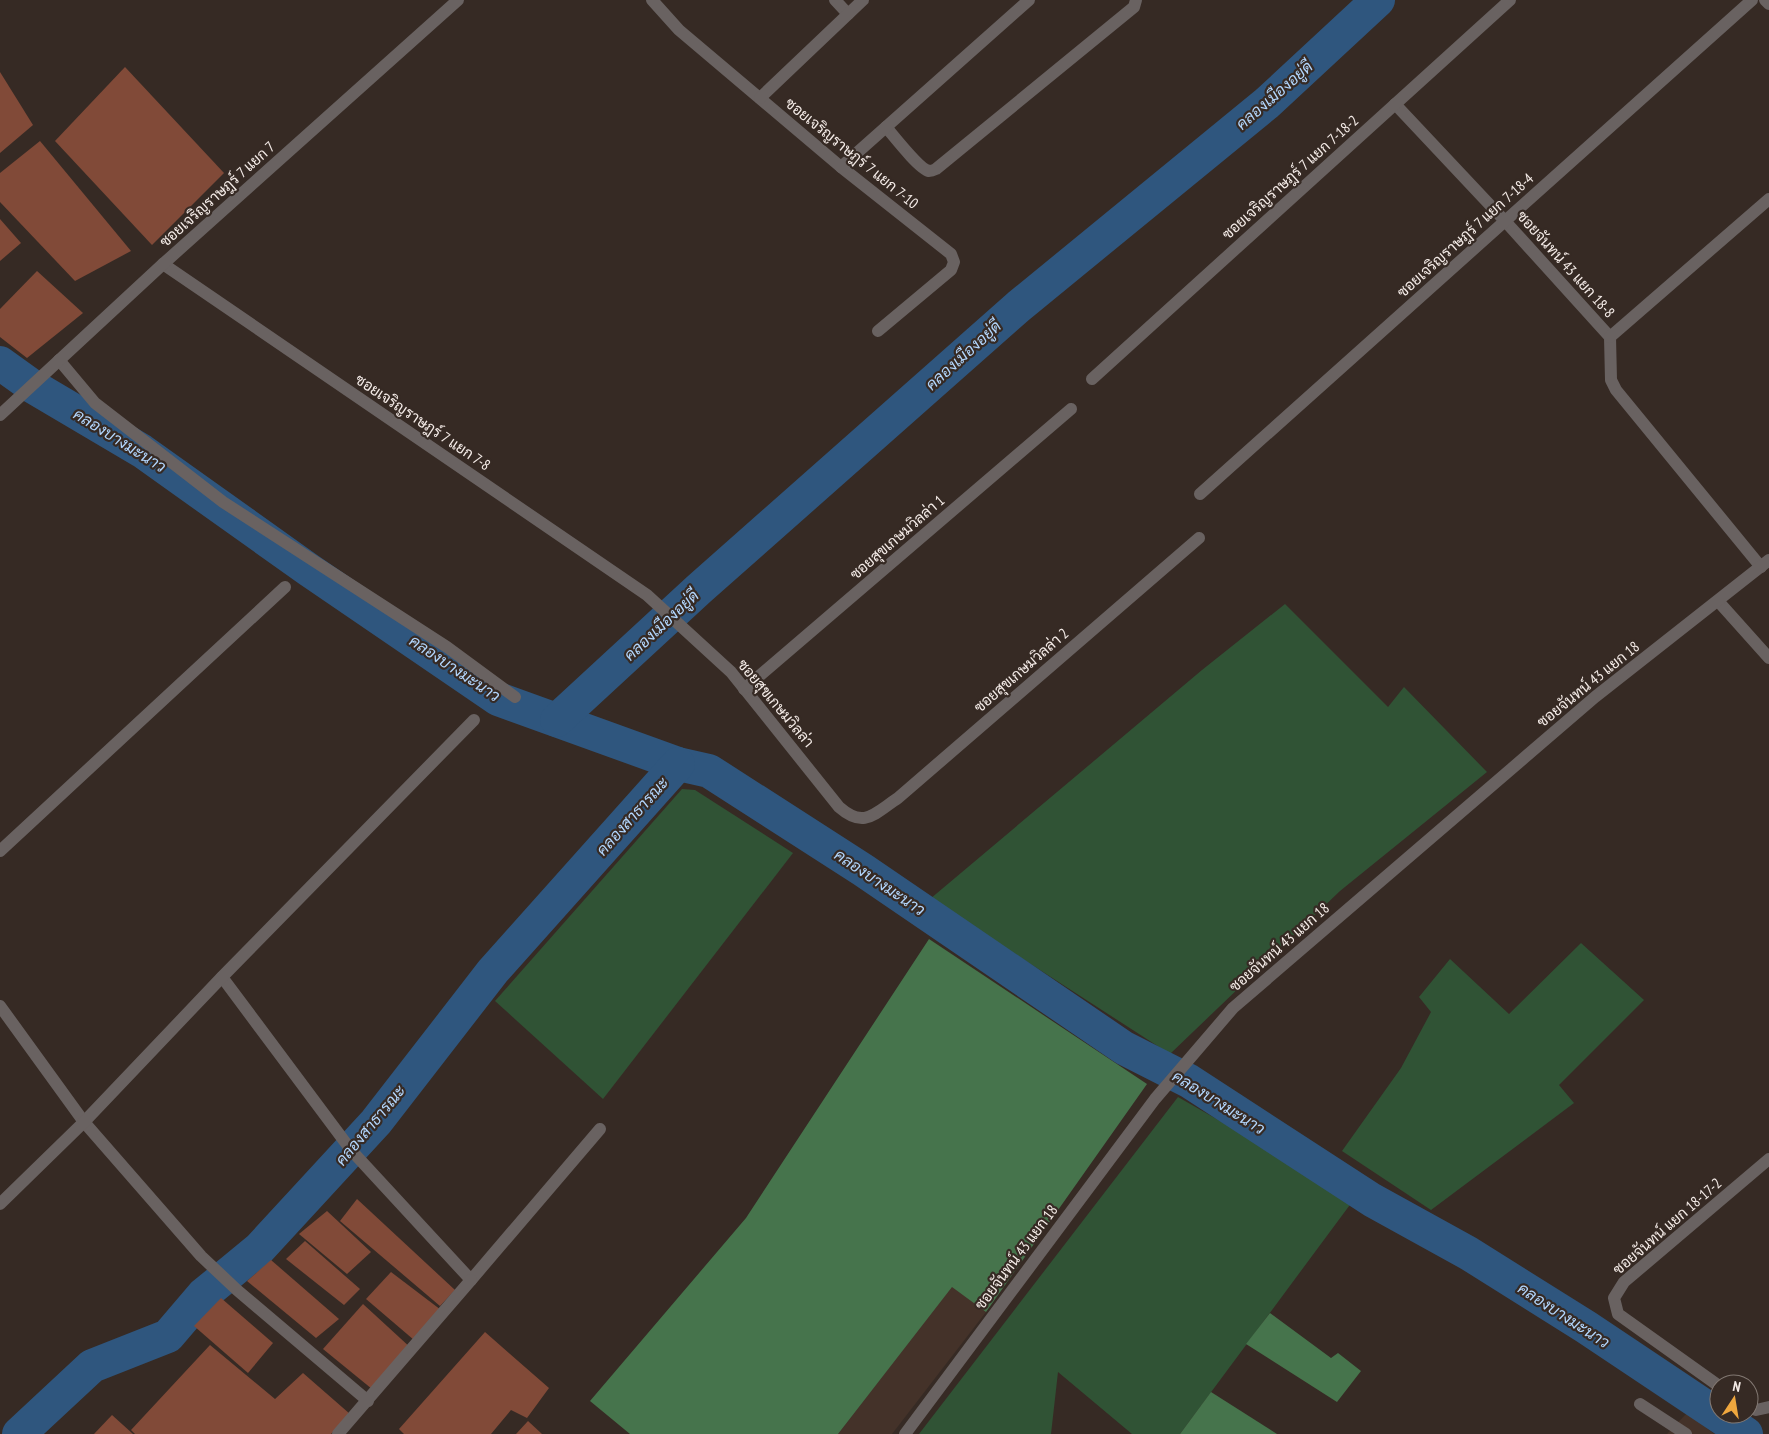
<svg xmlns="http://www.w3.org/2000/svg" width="1769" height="1434" viewBox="0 0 1769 1434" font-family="'PT Sans Narrow',Sarabun,sans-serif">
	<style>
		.built { fill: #443229 }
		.green { fill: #305335 }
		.forest { fill: #46744c }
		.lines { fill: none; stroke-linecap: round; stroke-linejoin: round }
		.canal { stroke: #2f567e; stroke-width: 34 }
		.building { fill: #814a38 }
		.lane { stroke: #696261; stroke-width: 12 }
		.street { stroke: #696261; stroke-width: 12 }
		.labels { text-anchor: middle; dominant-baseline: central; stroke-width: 4.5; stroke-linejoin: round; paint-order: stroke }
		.street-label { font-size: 15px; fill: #f5ece8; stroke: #362a24 }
		.water-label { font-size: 16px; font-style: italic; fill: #b2d6fd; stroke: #362a24 }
	</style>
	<rect width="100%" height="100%" fill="#362a24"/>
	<g class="built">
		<path d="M952,1286L986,1312L892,1434H838Z"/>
		<path d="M1687,1413L1714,1434H1667Z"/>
	</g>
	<g class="green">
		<path d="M1285,604L1388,707L1404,687L1487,772L1340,891L1170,1054L930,899L1202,670Z"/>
		<path d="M682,789L695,790L793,853L603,1099L495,1001Z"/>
		<path d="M1581,943L1644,1000L1559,1085L1574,1103L1431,1210L1342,1151L1401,1068L1431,1012L1419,997L1450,959L1509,1014Z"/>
		<path d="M1178,1097L1355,1198L1180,1434H1132L1058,1372L1051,1434H919Z"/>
	</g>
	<g class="forest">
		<path d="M929,939L1147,1084L986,1312L952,1287L838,1434H630L590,1401L746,1218Z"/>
		<path d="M1270,1313L1331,1358L1338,1353L1361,1371L1337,1402L1246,1344Z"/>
		<path d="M1211,1392L1277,1434H1180Z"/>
	</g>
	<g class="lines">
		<g class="canal">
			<path d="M0,363L32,386L142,451L309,570L498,699L678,764L709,771L863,870L1124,1048L1189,1081L1372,1200L1468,1253L1586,1327L1746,1434"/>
			<path d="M557,720L699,589L1019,306L1267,103L1378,0"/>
			<path d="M19,1434L92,1366L168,1336L203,1295L259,1249L376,1122L493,971L678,764"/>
		</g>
	</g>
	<g class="building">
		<path d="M125,67L224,173L152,245L55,141Z"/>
		<path d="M0,72L33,125L0,153Z"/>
		<path d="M40,141L131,251L75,281L0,202V173Z"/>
		<path d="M0,219L21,243L0,261Z"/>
		<path d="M37,271L83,313L27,358L0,337V309Z"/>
		<path d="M357,1199L455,1290L440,1306L340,1221Z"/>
		<path d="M327,1211L371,1252L347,1274L299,1234Z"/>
		<path d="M305,1241L360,1289L344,1305L286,1259Z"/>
		<path d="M271,1260L339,1319L316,1338L247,1281Z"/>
		<path d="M391,1272L441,1310L414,1340L366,1299Z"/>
		<path d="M221,1298L273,1343L248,1373L194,1326Z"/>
		<path d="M363,1304L412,1349L372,1389L323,1349Z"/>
		<path d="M485,1332L549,1388L527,1418L511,1410L491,1434H404L399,1429Z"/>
		<path d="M210,1345L275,1399L303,1373L350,1414L331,1434H135L131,1430Z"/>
		<path d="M112,1415L133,1434H94Z"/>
		<path d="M528,1421L542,1434H516Z"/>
	</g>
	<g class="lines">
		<g class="lane">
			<path d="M886,127C893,135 919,169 929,171C931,171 934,170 936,169L1134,7L1136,0"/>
			<path d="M841,167L1029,0"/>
		</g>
		<g class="street">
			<path d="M652,0L679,30L841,167L951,254L954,262L951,270L878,331"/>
			<path d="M835,0L848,14"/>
			<path d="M1765,0L1769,4"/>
			<path d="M760,98L863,0"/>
			<path d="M1395,104L1505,221L1610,337L1611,380L1616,390L1761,567"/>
			<path d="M163,264L647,595L731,672L839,807C864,829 874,814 898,798L1199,538"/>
			<path d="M1610,337L1769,199"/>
			<path d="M59,360L95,403L223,502L447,647L515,697"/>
			<path d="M1092,379L1510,0"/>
			<path d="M0,415L163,264L458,0"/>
			<path d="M1200,494L1752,0"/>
			<path d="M1718,601L1769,658"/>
			<path d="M744,689L1071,409"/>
			<path d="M0,851L285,587"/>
			<path d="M222,977L351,1150L471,1280L600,1129"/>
			<path d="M0,1006L84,1122L201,1256L237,1290L368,1401"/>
			<path d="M0,1204L84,1122L222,977L474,720"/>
			<path d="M1719,1386L1618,1314L1614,1298L1624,1282L1769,1159"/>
			<path d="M1640,1404L1686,1434"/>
			<path d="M1749,1406L1756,1410L1769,1407"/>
			<path d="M338,1434L471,1280"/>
			<path d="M905,1434L1155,1099L1233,1008L1595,697L1769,560"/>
		</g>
	</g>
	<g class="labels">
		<g class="street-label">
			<text transform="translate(852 153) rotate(39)">ซอยเจริญราษฎร์ 7 แยก 7-10</text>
			<text transform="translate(1290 177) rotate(-42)">ซอยเจริญราษฎร์ 7 แยก 7-18-2</text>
			<text transform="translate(217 194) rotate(-42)">ซอยเจริญราษฎร์ 7 แยก 7</text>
			<text transform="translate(1465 235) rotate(-42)">ซอยเจริญราษฎร์ 7 แยก 7-18-4</text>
			<text transform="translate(1566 264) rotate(48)">ซอยจันทน์ 43 แยก 18-8</text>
			<text transform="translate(423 422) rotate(34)">ซอยเจริญราษฎร์ 7 แยก 7-8</text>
			<text transform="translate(897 537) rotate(-41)">ซอยสุขเกษมวิลล่า 1</text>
			<text transform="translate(1021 670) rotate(-41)">ซอยสุขเกษมวิลล่า 2</text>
			<text transform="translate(1588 684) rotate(-39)">ซอยจันทน์ 43 แยก 18</text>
			<text transform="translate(776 703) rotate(50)">ซอยสุขเกษมวิลล่า</text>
			<text transform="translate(1279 947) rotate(-41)">ซอยจันทน์ 43 แยก 18</text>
			<text transform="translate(1667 1226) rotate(-41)">ซอยจันทน์ แยก 18-17-2</text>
			<text transform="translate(1016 1257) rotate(-53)">ซอยจันทน์ 43 แยก 18</text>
		</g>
		<g class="water-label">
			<text transform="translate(1274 95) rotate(-41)">คลองเมืองอยู่ดี</text>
			<text transform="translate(963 355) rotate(-42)">คลองเมืองอยู่ดี</text>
			<text transform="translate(120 440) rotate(32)">คลองบางมะนาว</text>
			<text transform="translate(661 625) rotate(-43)">คลองเมืองอยู่ดี</text>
			<text transform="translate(455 668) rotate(34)">คลองบางมะนาว</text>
			<text transform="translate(632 816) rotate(-48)">คลองสาธารณะ</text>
			<text transform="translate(880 882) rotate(34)">คลองบางมะนาว</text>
			<text transform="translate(1219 1102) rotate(32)">คลองบางมะนาว</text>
			<text transform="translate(370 1125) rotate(-50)">คลองสาธารณะ</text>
			<text transform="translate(1564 1315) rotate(33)">คลองบางมะนาว</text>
		</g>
	</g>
	<g transform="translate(1734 1399) rotate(12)"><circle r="24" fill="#362a24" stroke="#827872"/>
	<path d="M0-4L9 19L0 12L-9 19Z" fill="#efa73e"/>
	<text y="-8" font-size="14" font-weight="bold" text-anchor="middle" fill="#f5ece8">N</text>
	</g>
</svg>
